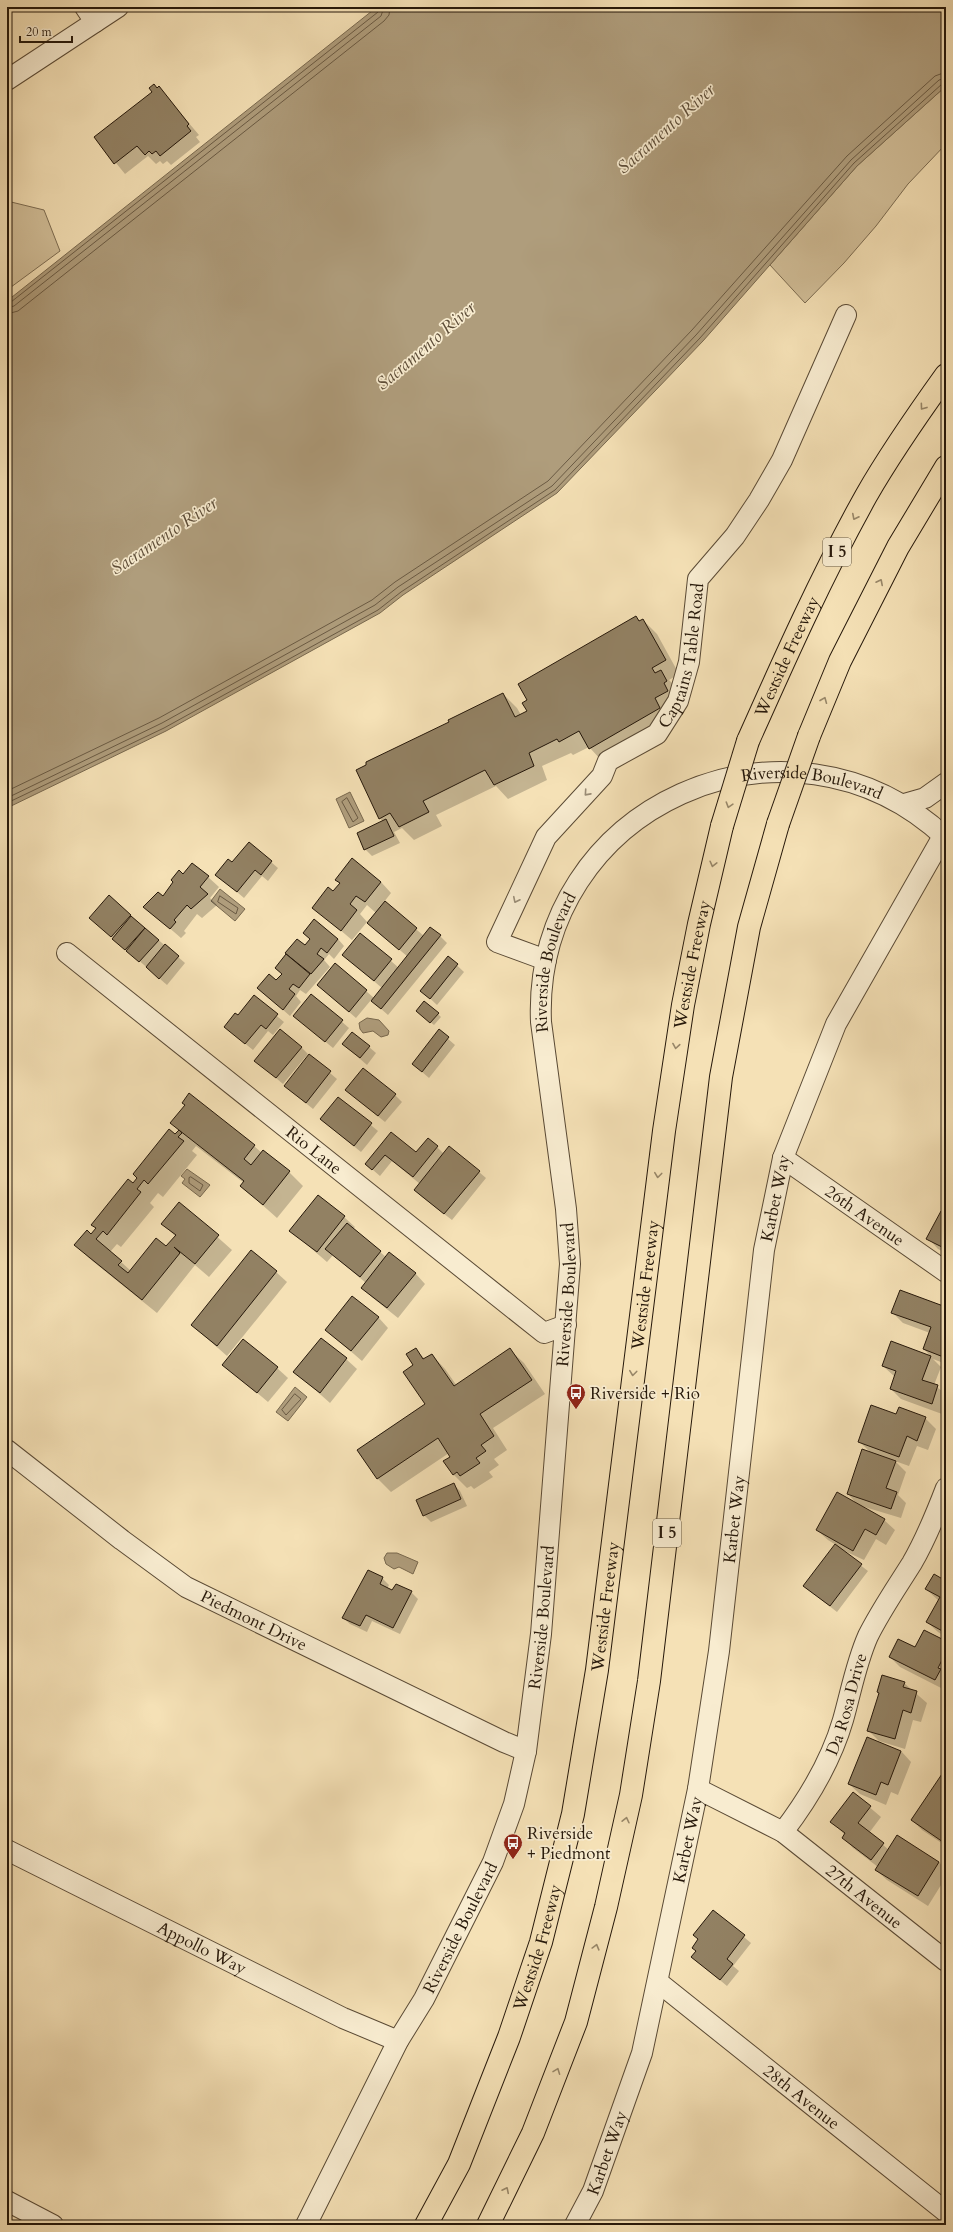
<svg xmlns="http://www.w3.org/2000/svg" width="953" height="2232" viewBox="0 0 953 2232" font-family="Cardo,serif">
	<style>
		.green { fill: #d2bf99; stroke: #7c6c52 }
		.water { fill: #af9d7c; stroke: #78684e }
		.shadow { fill: #0003; fill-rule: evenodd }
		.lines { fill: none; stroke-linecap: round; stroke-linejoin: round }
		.shore { stroke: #6a5a43; stroke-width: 1 }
		.building { fill: #928163; stroke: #26180a }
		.minor-casing { stroke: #5a4a35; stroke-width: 22 }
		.highway-casing { stroke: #26180a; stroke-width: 24 }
		.minor { stroke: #f8ecd0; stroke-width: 20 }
		.highway { stroke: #f5e1b6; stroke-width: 22 }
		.highway-bridge-casing { stroke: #26180a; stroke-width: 24; stroke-linecap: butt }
		.highway-bridge { stroke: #f5e1b6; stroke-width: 22 }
		.oneway { stroke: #988769 }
		.oneway2 { stroke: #9a8d77 }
		.labels { text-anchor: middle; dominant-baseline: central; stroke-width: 3.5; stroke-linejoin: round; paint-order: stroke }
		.shield { fill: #f8ecd0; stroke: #655845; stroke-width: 1 }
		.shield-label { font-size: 16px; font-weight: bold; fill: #26180a }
		.street-label { font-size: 17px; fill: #26180a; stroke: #f8ecd0 }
		.poi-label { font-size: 17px; fill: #26180a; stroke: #f8ecd0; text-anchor: start }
		.water-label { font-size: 18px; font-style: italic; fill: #5d4d38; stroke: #f8ecd0 }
	</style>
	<rect width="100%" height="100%" fill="#f5e1b6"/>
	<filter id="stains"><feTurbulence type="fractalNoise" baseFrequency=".005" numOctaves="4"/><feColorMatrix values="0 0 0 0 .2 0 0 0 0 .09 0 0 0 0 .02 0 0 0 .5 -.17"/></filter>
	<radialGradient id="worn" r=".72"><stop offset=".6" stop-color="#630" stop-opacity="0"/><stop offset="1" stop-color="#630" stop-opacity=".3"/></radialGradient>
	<g class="green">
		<path d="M946,86V144L908,184L876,226L844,263L805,303L770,265L857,166Z"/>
		<path d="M7,201L44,210L60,251L7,290Z"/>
	</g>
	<g class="water">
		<path d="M377,7H946V86L857,166L703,341L557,493L403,595L380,613L166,731L7,808V301Z"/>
		<path d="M350,792L364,821L349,828L336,799Z"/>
		<path d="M220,889L245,909L235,921L211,901Z"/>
		<path d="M367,1018L379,1020L389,1031L388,1035L381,1037L373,1031L363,1033L360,1029L359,1023Z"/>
		<path d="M187,1169L210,1185L200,1197L182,1183L185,1179L181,1176Z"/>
		<path d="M295,1387L307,1397L288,1421L276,1412Z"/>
		<path d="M387,1553H397L418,1562L413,1574L399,1567L394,1569L386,1564L384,1558Z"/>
	</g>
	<g class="shadow">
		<path d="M159,88L199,135L196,137L200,142L171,165L167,161L163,164L160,161L156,164L148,156L125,174L95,137Z"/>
		<path d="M636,617L640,621L643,620L657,634L679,674L669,680L674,685L673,722L603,762L589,747L573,755L571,753L542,766L547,780L508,799L496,786L436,815L442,826L414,840L402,828L394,832L400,843L372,856L365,849L383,822L380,818L451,723L503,694L517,708L521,715L528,711Z"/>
		<path d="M271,862L278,868L268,881L262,876L244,898L224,881L232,863Z"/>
		<path d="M183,875L208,877L219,887L210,898L217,905L202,918L197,914L184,931L186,933L181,938L145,907L163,897Z"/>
		<path d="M336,880L381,882L391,893L384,902L424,936H440L447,943L388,1015L371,1000L356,1018L318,985L366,991L374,998L382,988L343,955L360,934L399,968L408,957L367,922L352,940L313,907L334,893L341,884ZM367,905L376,913L368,923L360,914Z"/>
		<path d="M109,897L185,963L167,985L97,924Z"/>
		<path d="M338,939L344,946L334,959L329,954L324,960L330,967L306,994L300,990L296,996L301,1002L290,1016L258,988L276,982L283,974L276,968L297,940L305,946Z"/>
		<path d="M448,957L464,972L437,1005L421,990Z"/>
		<path d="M311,995L349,1028L333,1048L294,1016Z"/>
		<path d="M254,997L284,1022L273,1035L268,1031L253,1050L232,1033L238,1017Z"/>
		<path d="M420,1014H438L441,1017L434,1025Z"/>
		<path d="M439,1031L455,1045L429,1078L413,1064Z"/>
		<path d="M343,1044L369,1047L376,1053L367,1065Z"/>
		<path d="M301,1047L308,1054L283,1084L256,1061Z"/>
		<path d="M310,1056L337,1079L313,1109L285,1086Z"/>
		<path d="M395,1095L402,1102L385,1122L353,1096Z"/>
		<path d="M338,1098L378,1131L361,1152L328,1125Z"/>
		<path d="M172,1123L254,1146L262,1153L289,1172L303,1186L277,1218L241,1186L244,1183L196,1146L192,1151L197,1155L163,1197L158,1193L150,1203L154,1207L121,1247L117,1244L110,1252L131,1271L166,1248L176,1237L163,1224L179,1203L232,1250L209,1277L195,1265L157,1313L90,1259L76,1245L92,1235L97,1229L93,1225L133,1185L179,1131Z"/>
		<path d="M391,1133L417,1154L437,1147L444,1154L479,1172L486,1178L452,1220L422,1197L415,1190L420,1184L392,1161L380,1176L366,1164Z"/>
		<path d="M318,1197L344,1217L355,1227L353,1229L386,1257L415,1273L425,1284L398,1318L373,1298L362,1288L366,1283L333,1255L327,1262L291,1231Z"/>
		<path d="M946,1215V1253L938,1249L928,1238Z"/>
		<path d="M276,1272L287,1282L227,1356L192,1325Z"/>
		<path d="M946,1308V1364L933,1359L941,1367L934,1385L946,1394V1403L942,1414L901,1399L891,1389L895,1377L883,1366L892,1343L931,1357L924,1349L930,1333L903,1323L892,1312Z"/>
		<path d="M378,1317L388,1328L362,1361L326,1330Z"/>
		<path d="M415,1349L425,1359L432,1355L445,1369L457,1386L510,1350L524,1363L545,1394L493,1428L507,1450L494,1459L499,1465L489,1472L493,1477L474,1489L471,1486L467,1488L453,1474L452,1457L449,1453L391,1492L377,1478L426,1405L414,1365Z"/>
		<path d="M346,1359L357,1369L330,1403L295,1372Z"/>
		<path d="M224,1365L277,1368L288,1378L268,1402Z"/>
		<path d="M897,1415L925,1418L936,1429L928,1450L917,1446L909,1466L895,1461L906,1472L898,1495L906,1503L901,1518L858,1505L848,1494L871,1453L859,1441Z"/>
		<path d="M453,1484L460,1491L467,1506L431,1522L424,1515Z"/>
		<path d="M884,1520L895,1530L886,1545L876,1539L864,1560L838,1548L868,1571L837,1612L804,1586L836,1545L828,1540L817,1530Z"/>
		<path d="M382,1578L389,1585L387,1589L393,1592H411L418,1599L400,1634L372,1621L367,1632L350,1624L343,1618Z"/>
		<path d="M946,1582V1637L938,1632L927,1622L939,1601L926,1589Z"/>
		<path d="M946,1642L945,1690L900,1667L890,1657L916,1648Z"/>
		<path d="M904,1683L927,1703L921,1722L913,1720L905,1749L879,1741L869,1731L880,1694L878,1692Z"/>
		<path d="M901,1751L911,1762L898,1795L891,1792L886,1805L860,1794L849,1784Z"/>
		<path d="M946,1770V1846L922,1830L912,1820Z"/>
		<path d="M854,1794L881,1817L869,1833L889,1850L939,1862L946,1870V1877L928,1906L887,1880L876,1870L878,1867L853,1848L843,1837L845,1835L832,1822Z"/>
		<path d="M713,1911L751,1943L733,1966L739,1971L727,1986L692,1957L697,1951L699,1940Z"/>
	</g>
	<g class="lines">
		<g class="shore">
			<path d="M7,303L11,302L378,12L379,7"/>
			<path d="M7,308L14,306L381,16L384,7"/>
			<path d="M7,314L18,311L384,21L389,15L390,7"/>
			<path d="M7,791L159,718L372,600L395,582L548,481L692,330L847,156L935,76L946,72"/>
			<path d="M7,798L162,723L375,605L398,587L552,486L696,335L851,160L939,80L946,78"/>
			<path d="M347,798L358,818L353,822L342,802Z"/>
			<path d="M7,803L164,728L378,610L401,592L555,490L700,338L854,163L942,84L946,83"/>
			<path d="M220,896L238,908L236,914L218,902Z"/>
			<path d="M191,1177L203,1185L200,1191L189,1183V1178Z"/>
			<path d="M295,1394L301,1399L286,1415L282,1410Z"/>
		</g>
	</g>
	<g class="building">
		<path d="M154,84L157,88L159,86L189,124L187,126L191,131L160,156L156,151L152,154L149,151L145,155L137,146L114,164L94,137L152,92L149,88Z"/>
		<path d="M636,616L639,621L643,619L666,660L652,668L655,673L661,670L667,681L664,683L668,691L655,698L660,708L589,749L579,731L559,742L557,739L529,753L534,766L494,785L485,770L423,801L429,812L399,827L390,813L379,819L356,770L366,765V762L449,722L448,720L503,693L515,717L527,711L522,703L527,700L518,684Z"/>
		<path d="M386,819L394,836L364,850L357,833Z"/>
		<path d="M249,842L272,861L261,875L255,870L237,892L215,875L228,859L232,862Z"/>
		<path d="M352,858L381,882L365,902L356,896L350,904L357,910L341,931L312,908L328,887L333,891L340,883L335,880Z"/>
		<path d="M192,863L209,876L200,887L208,894L191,909L187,905L174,920L176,922L170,929L143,907L158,892L163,896L173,882L171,880L179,870L183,874Z"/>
		<path d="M109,895L131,915L111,937L89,918Z"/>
		<path d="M385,901L417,928L399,950L367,923Z"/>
		<path d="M131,916L145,928L125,950L112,939Z"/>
		<path d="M314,919L338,939L327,953L321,948L317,954L324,959L311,974L285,953L297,939L305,945L310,939L303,933Z"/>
		<path d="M430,927L441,935L381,1009L371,1001Z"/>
		<path d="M145,928L159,940L139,962L126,951Z"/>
		<path d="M360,933L392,959L374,981L342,955Z"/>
		<path d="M165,944L179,956L159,979L146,967Z"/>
		<path d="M286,954L310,974L299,988L293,984L289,989L295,994L283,1010L257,988L269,974L276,980L282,974L275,968Z"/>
		<path d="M448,956L458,964L430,999L420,991Z"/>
		<path d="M335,963L367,990L349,1012L317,985Z"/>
		<path d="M311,994L343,1020L325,1042L293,1016Z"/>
		<path d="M254,995L278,1014L266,1029L261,1025L245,1044L224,1027L235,1013L238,1015Z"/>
		<path d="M424,1001L439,1013L430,1023L416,1011Z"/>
		<path d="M280,1029L302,1047L276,1078L254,1061Z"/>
		<path d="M439,1029L449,1037L422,1072L412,1064Z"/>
		<path d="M352,1032L370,1046L360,1058L342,1044Z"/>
		<path d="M309,1054L331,1071L306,1103L284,1086Z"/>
		<path d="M363,1068L396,1094L378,1116L345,1090Z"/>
		<path d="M189,1093L255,1145L244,1159L251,1165L263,1150L290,1171L263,1205L240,1186L244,1181L170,1123L185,1105L182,1103Z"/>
		<path d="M338,1097L372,1123L354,1146L320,1119Z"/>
		<path d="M169,1129L175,1134L179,1130L182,1133L178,1137L184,1141L148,1184L144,1180L137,1189L141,1192L107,1235L103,1231L96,1239L122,1261L118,1265L128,1273L156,1238L166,1246L176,1235L161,1224L179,1202L219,1235L195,1264L174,1247L180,1253L142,1300L74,1245L87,1230L91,1234L96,1228L91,1225L128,1179L133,1183L137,1178L133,1174Z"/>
		<path d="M391,1132L416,1152L428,1138L438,1146L413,1177L385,1155L372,1170L365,1164Z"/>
		<path d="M449,1146L480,1171L444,1214L414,1190Z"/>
		<path d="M318,1195L345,1216L317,1252L289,1231Z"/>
		<path d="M941,1211L946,1214V1249L926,1239Z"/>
		<path d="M347,1223L381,1251L360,1277L325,1249Z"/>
		<path d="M251,1250L277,1271L217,1346L191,1325Z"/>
		<path d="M389,1252L416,1273L387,1308L361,1288Z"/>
		<path d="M900,1290L946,1307V1358L923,1349L931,1327L891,1313Z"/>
		<path d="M352,1296L379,1317L351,1351L325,1330Z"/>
		<path d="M321,1338L347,1358L320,1393L293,1372Z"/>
		<path d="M243,1339L278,1367L257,1393L222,1365Z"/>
		<path d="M891,1341L931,1356L922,1380L938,1385L932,1404L890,1389L896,1371L882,1366Z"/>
		<path d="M416,1348L423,1359L432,1354L454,1386L510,1348L532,1380L480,1414L494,1436L481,1445L486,1451L476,1458L480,1463L460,1476L457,1472L453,1475L443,1461L450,1457L438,1438L377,1479L357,1450L425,1404L403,1372L413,1365L406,1354Z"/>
		<path d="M871,1405L896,1414L899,1407L926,1417L917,1441L907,1436L899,1457L858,1442Z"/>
		<path d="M862,1449L896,1461L886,1488L897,1492L891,1509L847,1494Z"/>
		<path d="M454,1483L461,1499L423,1516L416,1500Z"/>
		<path d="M837,1492L885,1519L876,1535L865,1529L853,1551L816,1530Z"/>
		<path d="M835,1544L862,1564L830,1606L803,1586Z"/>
		<path d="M946,1553V1566L942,1564Z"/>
		<path d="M368,1570L383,1577L380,1584L392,1590L396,1584L412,1591L393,1628L366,1615L360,1626L342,1618Z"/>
		<path d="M934,1574L946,1581V1633L926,1622L940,1597L925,1589Z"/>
		<path d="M924,1630L946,1641V1652L938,1668L941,1669L935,1680L889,1657L898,1639L915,1647Z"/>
		<path d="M882,1675L905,1682L903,1687L917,1691L911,1713L903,1710L895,1739L867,1731L879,1693L877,1692Z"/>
		<path d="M867,1737L901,1751L888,1785L881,1782L876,1795L848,1784Z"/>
		<path d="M946,1768V1838L943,1842L911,1820Z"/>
		<path d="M853,1792L871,1806L858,1823L884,1843L871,1860L842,1838L845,1833L830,1822Z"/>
		<path d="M897,1835L939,1862L918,1896L875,1870Z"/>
		<path d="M713,1910L745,1935L727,1959L733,1964L720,1980L691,1957L696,1951L692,1948L698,1939L693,1935Z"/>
	</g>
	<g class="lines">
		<defs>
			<g id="minor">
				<path d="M85,7L95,22"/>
				<path d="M7,80L118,7"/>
				<path d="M904,804L925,798L946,783"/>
				<path id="s1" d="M67,953L544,1333L566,1325"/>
				<path id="s2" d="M546,960L497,942L546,837L602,776L608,761L657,734L678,701L689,662L698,579L735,536L759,500L782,460L846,315"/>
				<path id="s3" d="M783,1158L946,1272"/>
				<path id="s4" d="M7,1450L122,1540L186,1587L504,1742L526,1751"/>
				<path id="s5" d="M698,1789L783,1832L946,1961"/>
				<path id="s6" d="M783,1832C809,1798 831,1761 843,1720C851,1692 856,1663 868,1636C881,1610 897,1587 912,1563C926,1539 936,1514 946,1488"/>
				<path id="s7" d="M7,1850L343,2018L398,2041"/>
				<path id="s8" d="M658,1982L946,2212"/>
				<path d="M7,2201L53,2225"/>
				<path id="s9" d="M306,2225L398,2041L424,1999L493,1862L514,1804L526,1751L541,1634L570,1264L566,1209L541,1022C532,806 789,691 946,838"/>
				<path id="s10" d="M575,2225L593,2191L642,2053L698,1789L719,1651L764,1250L783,1158L836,1024L946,831"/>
			</g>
			<g id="highway">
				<path d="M809,736L840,661L898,547L946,467"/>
				<path id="s11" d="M748,741C785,658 822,575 866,496C890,454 918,414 946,375"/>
				<path id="s12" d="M426,2225L459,2164L509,2037L541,1942L573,1814L597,1670L664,1131L683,1005L699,924L722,826"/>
				<path d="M488,2225L533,2133L576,2022L606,1907L631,1795L649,1681L721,1077L749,927L778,824"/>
			</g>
		</defs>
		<use href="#minor" class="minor-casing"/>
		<use href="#highway" class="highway-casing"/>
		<use href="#minor" class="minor"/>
		<use href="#highway" class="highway"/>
		<defs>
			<g id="highway-bridge">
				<path d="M778,824L809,736"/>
				<path d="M722,826L748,741"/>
			</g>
		</defs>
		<use href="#highway-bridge" class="highway-bridge-casing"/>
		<use href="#highway-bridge" class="highway-bridge"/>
	</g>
	<defs><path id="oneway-chevron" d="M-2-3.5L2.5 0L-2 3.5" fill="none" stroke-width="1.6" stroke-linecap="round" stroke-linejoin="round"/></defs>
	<g class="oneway">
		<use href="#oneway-chevron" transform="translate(923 407) rotate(126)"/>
		<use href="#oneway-chevron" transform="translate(855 517) rotate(117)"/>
		<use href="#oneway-chevron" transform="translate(880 582) rotate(-63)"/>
		<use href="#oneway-chevron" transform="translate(824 700) rotate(-68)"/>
		<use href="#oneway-chevron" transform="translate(729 805) rotate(107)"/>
		<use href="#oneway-chevron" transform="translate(713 864) rotate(104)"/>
		<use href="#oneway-chevron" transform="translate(676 1046) rotate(99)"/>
		<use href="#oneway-chevron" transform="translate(658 1175) rotate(97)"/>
		<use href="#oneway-chevron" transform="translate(633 1373) rotate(97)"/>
		<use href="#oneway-chevron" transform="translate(626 1820) rotate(-77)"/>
		<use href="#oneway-chevron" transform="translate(596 1947) rotate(-75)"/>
		<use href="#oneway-chevron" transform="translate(557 2071) rotate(-69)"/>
		<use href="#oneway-chevron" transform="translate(506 2190) rotate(-64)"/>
	</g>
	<g class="oneway2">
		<use href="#oneway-chevron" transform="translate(587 793) rotate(132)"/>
		<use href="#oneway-chevron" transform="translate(516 900) rotate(116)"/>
	</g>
	<defs>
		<symbol id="bus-pin" viewBox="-11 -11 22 30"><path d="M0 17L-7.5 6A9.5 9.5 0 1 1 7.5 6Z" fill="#8f2418" stroke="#f8ecd0"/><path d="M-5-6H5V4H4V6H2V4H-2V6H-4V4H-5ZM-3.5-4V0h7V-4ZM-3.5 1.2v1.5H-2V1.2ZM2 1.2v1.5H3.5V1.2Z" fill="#fff"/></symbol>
	</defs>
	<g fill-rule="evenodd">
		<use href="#bus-pin" x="565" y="1382" width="22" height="30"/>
		<use href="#bus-pin" x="502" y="1832" width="22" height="30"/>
	</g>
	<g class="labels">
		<g class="shield">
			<rect x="823" y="538" width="28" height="28" rx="3"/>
			<rect x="653" y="1519" width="28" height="28" rx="3"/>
		</g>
		<g class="shield-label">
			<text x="837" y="552">I 5</text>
			<text x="667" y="1533">I 5</text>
		</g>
		<g class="street-label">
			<text stroke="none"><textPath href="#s2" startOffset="407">Captains Table Road</textPath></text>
			<text stroke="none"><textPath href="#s11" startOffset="93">Westside Freeway</textPath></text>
			<text stroke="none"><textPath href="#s9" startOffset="1677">Riverside Boulevard</textPath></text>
			<text stroke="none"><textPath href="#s9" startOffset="1319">Riverside Boulevard</textPath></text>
			<text stroke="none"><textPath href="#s12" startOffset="1296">Westside Freeway</textPath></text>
			<text stroke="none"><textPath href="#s1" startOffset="316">Rio Lane</textPath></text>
			<text stroke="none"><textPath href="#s10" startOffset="1051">Karbet Way</textPath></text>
			<text stroke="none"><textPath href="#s3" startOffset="100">26th Avenue</textPath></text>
			<text stroke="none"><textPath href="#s12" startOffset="972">Westside Freeway</textPath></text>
			<text stroke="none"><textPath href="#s9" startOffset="983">Riverside Boulevard</textPath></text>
			<text stroke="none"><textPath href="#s10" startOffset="727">Karbet Way</textPath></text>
			<text stroke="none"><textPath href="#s12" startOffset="648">Westside Freeway</textPath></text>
			<text stroke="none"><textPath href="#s9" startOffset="659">Riverside Boulevard</textPath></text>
			<text stroke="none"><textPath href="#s4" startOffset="301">Piedmont Drive</textPath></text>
			<text stroke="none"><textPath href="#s6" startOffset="144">Da Rosa Drive</textPath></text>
			<text stroke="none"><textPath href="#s10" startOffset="403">Karbet Way</textPath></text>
			<text stroke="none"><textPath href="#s5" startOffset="199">27th Avenue</textPath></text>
			<text stroke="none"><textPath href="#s9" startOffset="335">Riverside Boulevard</textPath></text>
			<text stroke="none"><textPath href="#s7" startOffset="218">Appollo Way</textPath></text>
			<text stroke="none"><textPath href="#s12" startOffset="300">Westside Freeway</textPath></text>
			<text stroke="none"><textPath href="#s8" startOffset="184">28th Avenue</textPath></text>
			<text stroke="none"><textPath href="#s10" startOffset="79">Karbet Way</textPath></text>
		</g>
		<g class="poi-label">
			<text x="590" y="1393">Riverside + Rio</text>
			<text x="527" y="1833">Riverside<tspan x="527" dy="20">+ Piedmont</tspan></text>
		</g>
		<g class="water-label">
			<text transform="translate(666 129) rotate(-42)">Sacramento River</text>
			<text transform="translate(426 346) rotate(-41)">Sacramento River</text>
			<text transform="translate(164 536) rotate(-34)">Sacramento River</text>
		</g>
	</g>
	<rect width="953" height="2232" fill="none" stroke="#f5e1b6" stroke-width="24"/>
	<rect x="8" y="8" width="937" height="2216" fill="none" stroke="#26180a" stroke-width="2"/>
	<rect x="12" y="12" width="929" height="2208" fill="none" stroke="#26180a"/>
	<path d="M20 36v6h52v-6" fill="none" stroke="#26180a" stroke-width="2"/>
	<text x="26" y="36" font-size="12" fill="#26180a" stroke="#f8ecd0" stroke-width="3" paint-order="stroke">20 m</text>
	<rect width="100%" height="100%" filter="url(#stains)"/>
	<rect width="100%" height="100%" fill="url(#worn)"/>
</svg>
